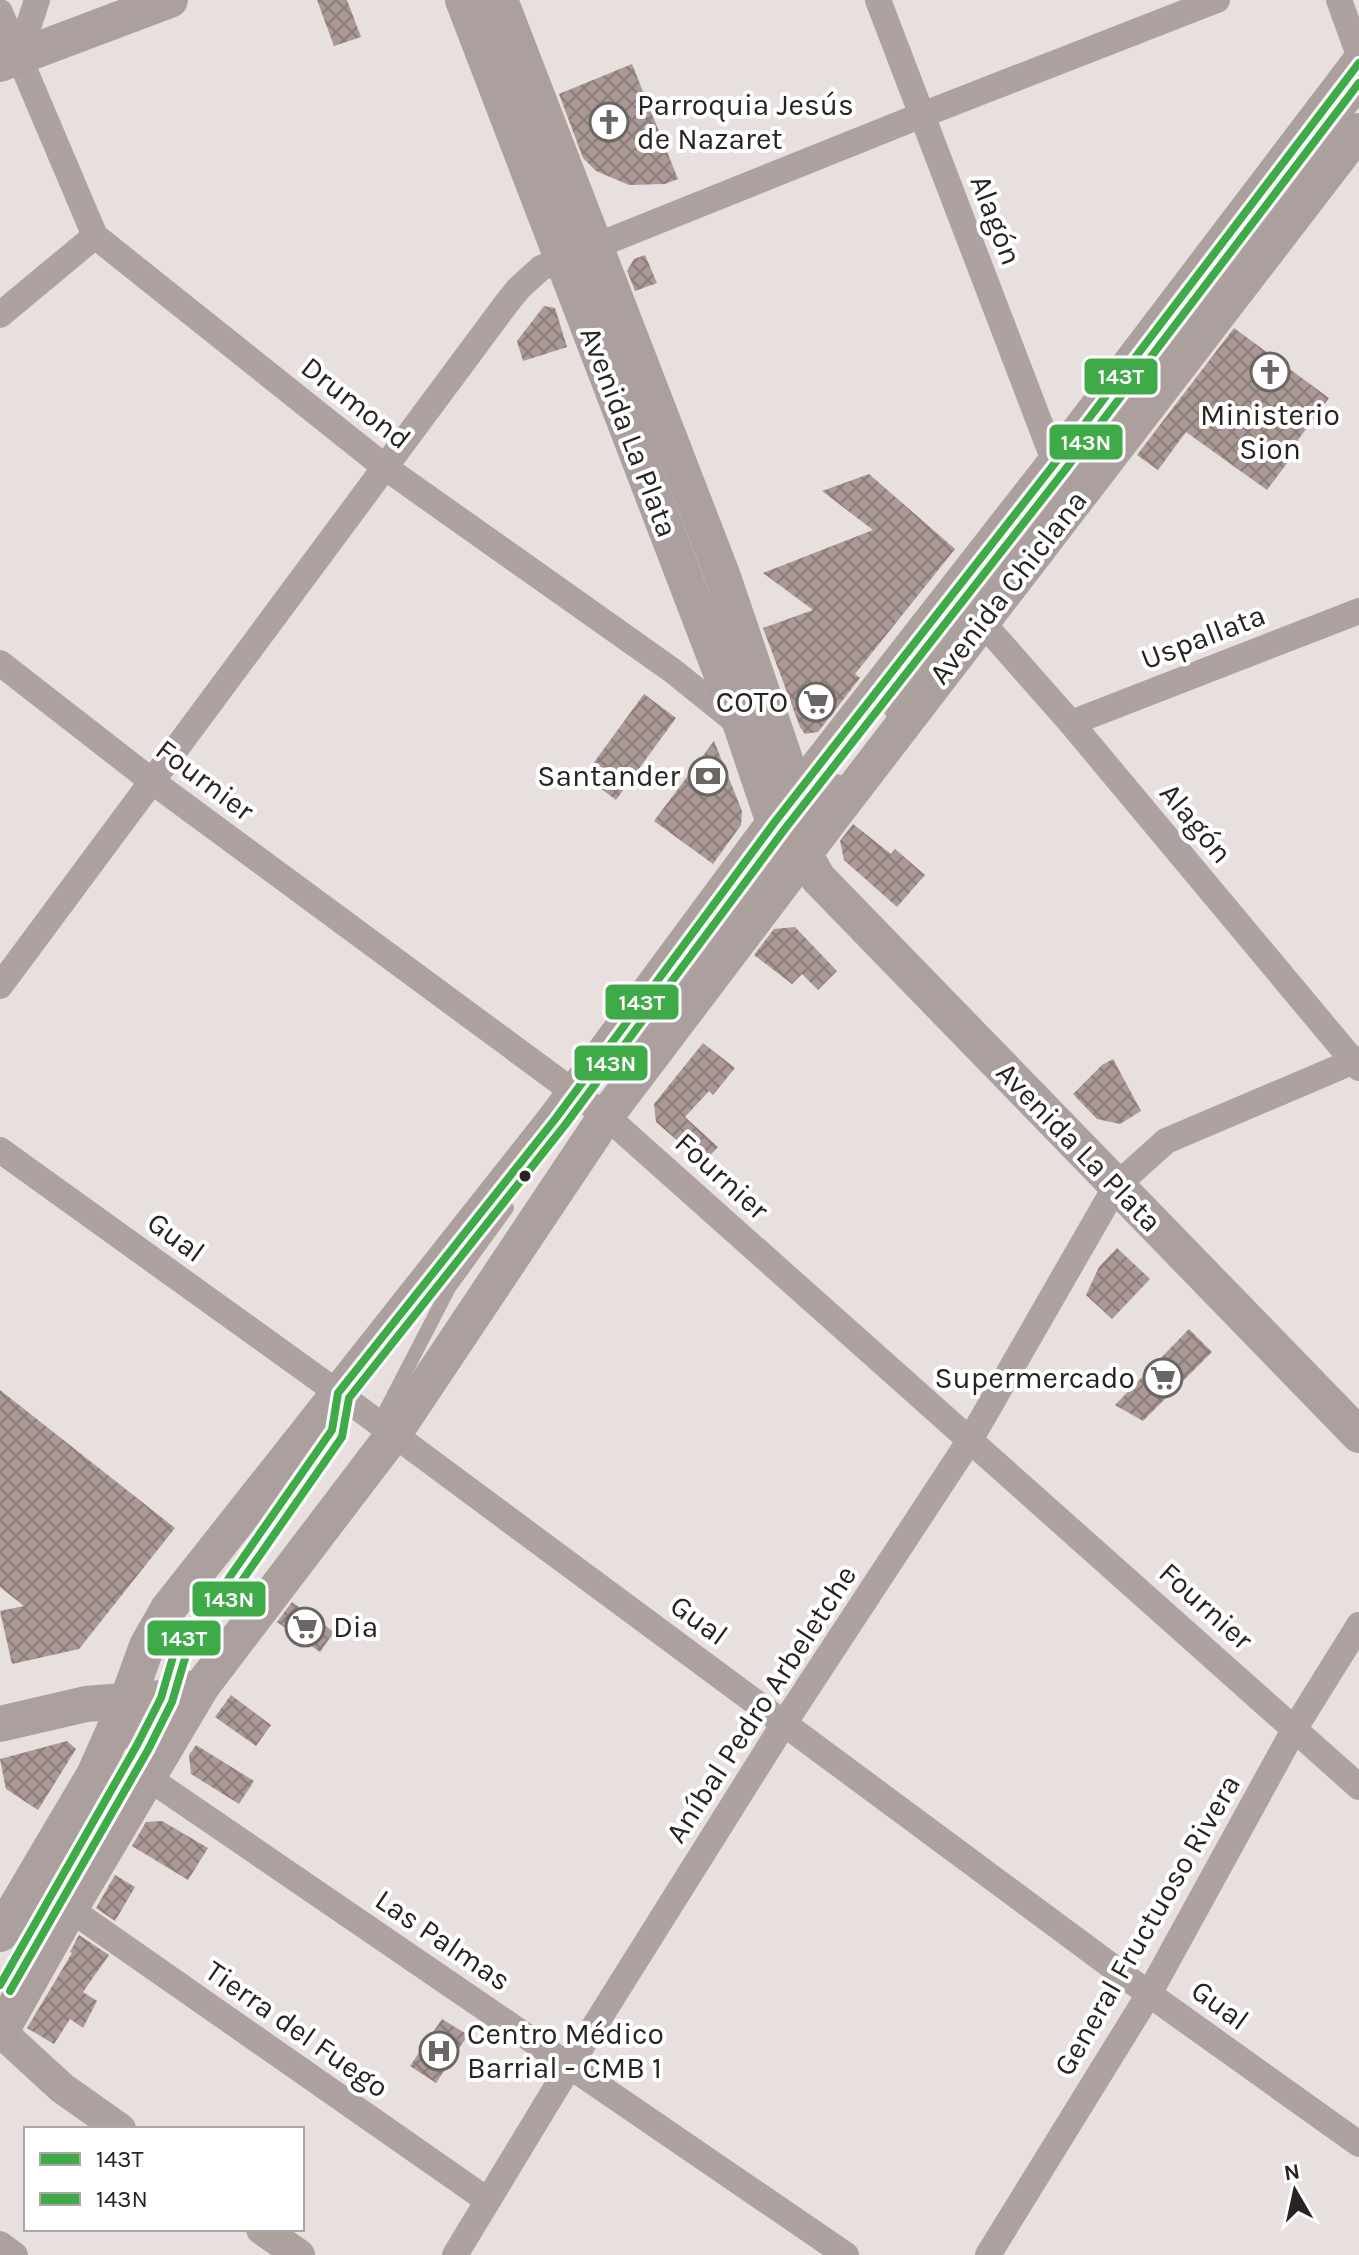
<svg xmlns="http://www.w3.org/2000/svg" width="1359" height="2255" viewBox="0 0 1359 2255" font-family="Karla,sans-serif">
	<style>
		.building { fill: url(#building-cross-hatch) }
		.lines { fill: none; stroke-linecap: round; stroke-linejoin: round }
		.service { stroke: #ada2a0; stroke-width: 14 }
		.minor { stroke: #ada2a0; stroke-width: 26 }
		.tertiary { stroke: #ada2a0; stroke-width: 32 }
		.secondary { stroke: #aca09e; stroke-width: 36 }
		.bus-1-casing { stroke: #fff; stroke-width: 14 }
		.bus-2-casing { stroke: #fff; stroke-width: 14 }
		.bus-1 { stroke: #3fab48; stroke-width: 8 }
		.bus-2 { stroke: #3fab48; stroke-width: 8 }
		.bus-dot { fill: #282423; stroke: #fff; stroke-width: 3 }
		.labels { text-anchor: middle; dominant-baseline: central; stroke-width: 8; stroke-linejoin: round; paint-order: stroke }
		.poi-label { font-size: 30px; fill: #282423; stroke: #fff; text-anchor: start }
		.street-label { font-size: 30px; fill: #282423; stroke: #fff }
		.line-badge { stroke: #fff; stroke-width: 3 }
		.badge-label { font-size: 22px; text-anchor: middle; font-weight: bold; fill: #fff }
	</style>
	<defs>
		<pattern id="building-cross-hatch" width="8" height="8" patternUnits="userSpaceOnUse" patternTransform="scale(2)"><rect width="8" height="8" fill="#aa9894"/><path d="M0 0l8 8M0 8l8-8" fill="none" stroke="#8a7c78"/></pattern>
	</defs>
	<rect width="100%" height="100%" fill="#e8e0de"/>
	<g class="building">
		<path d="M317,0H347L361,37L334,46Z"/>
		<path d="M632,64L678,179L665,184L629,185L596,171L583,158L559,94Z"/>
		<path d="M645,255L657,283L635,291L627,271L634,259Z"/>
		<path d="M544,306L555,308L567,347L523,361L517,341Z"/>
		<path d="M1234,328L1329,398L1295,444L1299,447L1267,490L1186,432L1158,470L1137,455Z"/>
		<path d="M869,474L955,549L855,674L860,678L818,732L805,734L800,727L763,628L813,610L763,573L873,530L822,491Z"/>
		<path d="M644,694L676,718L616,800L584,776Z"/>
		<path d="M714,741L742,811L741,825L713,864L654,821Z"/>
		<path d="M853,824L891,854L895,849L925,875L897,907L844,860L840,841Z"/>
		<path d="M795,927L837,971L818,990L802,974L792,984L754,955L774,929Z"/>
		<path d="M703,1043L735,1068L713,1095L709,1091L685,1117L718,1147L703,1163L656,1122L654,1104Z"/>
		<path d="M1113,1059L1141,1111L1120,1124L1097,1119L1073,1094L1102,1065Z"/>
		<path d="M1117,1248L1150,1279L1112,1319L1086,1295L1099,1267Z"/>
		<path d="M1189,1329L1212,1352L1143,1421L1115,1405Z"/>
		<path d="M0,1390L175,1528L79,1649L12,1664L0,1611L24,1606L0,1587Z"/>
		<path d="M292,1602L334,1632L320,1652L277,1622Z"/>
		<path d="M231,1695L271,1725L256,1746L215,1717Z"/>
		<path d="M67,1741L76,1749L38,1810L6,1789L0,1759Z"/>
		<path d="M196,1745L254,1781L239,1804L191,1774L189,1755Z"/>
		<path d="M162,1821L208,1848L188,1880L132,1846L146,1822Z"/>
		<path d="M115,1875L135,1887L115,1921L96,1908Z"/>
		<path d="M79,1935L109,1955L83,1992L97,2001L83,2028L70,2019L54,2044L27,2028L72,1953L70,1952Z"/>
		<path d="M442,2019L468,2035L436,2083L410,2066Z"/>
	</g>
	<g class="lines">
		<g class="service">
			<path d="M891,711L1359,96"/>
			<path d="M804,821L837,781"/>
			<path d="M612,1071L787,839"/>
			<path d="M377,1427L449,1288L507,1208"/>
			<path d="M0,1985L137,1745L161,1698L175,1650L222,1588L332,1430L334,1417"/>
		</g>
		<g class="minor">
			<path d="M878,0L1055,463"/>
			<path d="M1339,0L1359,55"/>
			<path d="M0,12L95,236L386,468L673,671L740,725"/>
			<path d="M18,58L37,0"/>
			<path d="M0,315L95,236"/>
			<path d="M982,622L1071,723L1359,1068"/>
			<path d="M0,663L153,782L606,1116L1359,1787"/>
			<path d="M1071,723L1359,611"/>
			<path d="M0,986L506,304L519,288L541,268L922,115L1217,0"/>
			<path d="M0,1150L338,1393L1149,1994L1359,2144"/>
			<path d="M127,1701L147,1777L846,2255"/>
			<path d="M70,1909L487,2200"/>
			<path d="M0,2244L15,2255"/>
			<path d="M455,2255L570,2065L785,1722L970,1440L1116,1186L1166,1141L1359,1059"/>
			<path d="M988,2255L1149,1994L1295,1728L1359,1625"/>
		</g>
		<g class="tertiary">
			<path d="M1,2032L62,2088L120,2129"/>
			<path d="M262,2229L299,2255"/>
		</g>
		<g class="secondary">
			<path d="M463,0L741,725L774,823L787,839L805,855L818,878L1359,1435"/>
			<path d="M500,0L723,577L797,795L800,813"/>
			<path d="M0,64L170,0"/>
			<path d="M0,1724L86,1704L161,1698L202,1686"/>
			<path d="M0,1934L94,1775L127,1701L147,1646L168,1609L556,1118L774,823L1055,463L1359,63"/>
			<path d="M0,2033L70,1909L202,1686L393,1435L606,1116L836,812L1359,131"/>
		</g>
		<defs>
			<path id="bus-1" d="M0,1985L137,1745L161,1698L175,1650L222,1588L332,1430L338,1393L556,1118L774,823L1055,463L1359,63"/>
			<path id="bus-2" d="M10,1991L148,1750L172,1702L186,1655L232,1595L342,1437L349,1398L565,1125L784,830L1065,470L1359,83"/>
		</defs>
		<use href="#bus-1" class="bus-1-casing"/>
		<use href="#bus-2" class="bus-2-casing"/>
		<use href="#bus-1" class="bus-1"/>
		<use href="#bus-2" class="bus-2"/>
	</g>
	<defs>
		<symbol id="church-ring" viewBox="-11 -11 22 22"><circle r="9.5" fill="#fff" stroke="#6b6664" stroke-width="1.5"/><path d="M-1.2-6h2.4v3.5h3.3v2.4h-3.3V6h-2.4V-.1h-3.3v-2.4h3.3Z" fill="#6b6664"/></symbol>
		<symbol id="supermarket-ring" viewBox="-11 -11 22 22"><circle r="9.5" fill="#fff" stroke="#6b6664" stroke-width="1.5"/><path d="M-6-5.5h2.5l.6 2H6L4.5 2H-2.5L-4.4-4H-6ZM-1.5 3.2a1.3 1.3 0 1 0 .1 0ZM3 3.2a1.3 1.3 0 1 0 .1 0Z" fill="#6b6664"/></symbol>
		<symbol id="bank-ring" viewBox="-11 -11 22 22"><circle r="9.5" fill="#fff" stroke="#6b6664" stroke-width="1.5"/><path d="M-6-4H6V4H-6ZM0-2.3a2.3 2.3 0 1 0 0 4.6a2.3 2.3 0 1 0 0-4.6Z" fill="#6b6664"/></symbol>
		<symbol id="hospital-ring" viewBox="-11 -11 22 22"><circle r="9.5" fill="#fff" stroke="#6b6664" stroke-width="1.5"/><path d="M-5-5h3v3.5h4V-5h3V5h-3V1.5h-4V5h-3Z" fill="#6b6664"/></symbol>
	</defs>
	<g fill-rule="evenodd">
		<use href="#church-ring" x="587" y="100" width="44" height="44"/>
		<use href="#church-ring" x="1248" y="350" width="44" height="44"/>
		<use href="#supermarket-ring" x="794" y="680" width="44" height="44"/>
		<use href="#bank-ring" x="686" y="754" width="44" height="44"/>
		<use href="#supermarket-ring" x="1141" y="1356" width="44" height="44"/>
		<use href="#supermarket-ring" x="283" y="1605" width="44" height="44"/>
		<use href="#hospital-ring" x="417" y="2029" width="44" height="44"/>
	</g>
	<circle class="bus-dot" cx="525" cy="1176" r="7"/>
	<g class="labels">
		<g class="poi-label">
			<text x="637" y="105">Parroquia Jesús<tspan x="637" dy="34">de Nazaret</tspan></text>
			<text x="1270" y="415" text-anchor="middle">Ministerio<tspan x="1270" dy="34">Sion</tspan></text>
			<text x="788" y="702" text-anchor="end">COTO</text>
			<text x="680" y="776" text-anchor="end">Santander</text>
			<text x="1135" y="1378" text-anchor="end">Supermercado</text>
			<text x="333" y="1627">Dia</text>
			<text x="467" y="2034">Centro Médico<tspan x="467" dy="34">Barrial - CMB 1</tspan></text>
		</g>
		<g class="street-label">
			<text transform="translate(996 220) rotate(69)">Alagón</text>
			<text transform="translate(356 403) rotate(38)">Drumond</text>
			<text transform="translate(629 432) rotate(69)">Avenida La Plata</text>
			<text transform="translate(1008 587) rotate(-52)">Avenida Chiclana</text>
			<text transform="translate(1203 637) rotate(-21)">Uspallata</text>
			<text transform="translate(205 780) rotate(37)">Fournier</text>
			<text transform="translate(1196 823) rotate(50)">Alagón</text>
			<text transform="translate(1079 1147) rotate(46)">Avenida La Plata</text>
			<text transform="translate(722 1176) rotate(42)">Fournier</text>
			<text transform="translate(176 1237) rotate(36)">Gual</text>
			<text transform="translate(1206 1606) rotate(42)">Fournier</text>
			<text transform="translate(699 1620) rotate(36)">Gual</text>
			<text transform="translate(761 1704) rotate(-57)">Aníbal Pedro Arbeletche</text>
			<text transform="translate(1147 1925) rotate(-60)">General Fructuoso Rivera</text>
			<text transform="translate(443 1940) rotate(34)">Las Palmas</text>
			<text transform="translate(1220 2005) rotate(36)">Gual</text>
			<text transform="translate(297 2029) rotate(35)">Tierra del Fuego</text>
		</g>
	</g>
	<g class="line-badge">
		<rect x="1083" y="357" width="76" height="39" rx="8" fill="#3fab48"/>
		<rect x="1048" y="423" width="76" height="38" rx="8" fill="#3fab48"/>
		<rect x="604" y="983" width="76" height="38" rx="8" fill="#3fab48"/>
		<rect x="573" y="1044" width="76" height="38" rx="8" fill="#3fab48"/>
		<rect x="191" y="1580" width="76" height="38" rx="8" fill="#3fab48"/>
		<rect x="146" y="1619" width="76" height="38" rx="8" fill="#3fab48"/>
	</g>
	<g class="badge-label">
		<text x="1121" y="384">143T</text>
		<text x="1086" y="450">143N</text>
		<text x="642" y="1010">143T</text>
		<text x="611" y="1071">143N</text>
		<text x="229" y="1607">143N</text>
		<text x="184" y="1646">143T</text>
	</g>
	<rect x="24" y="2127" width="280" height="104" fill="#ffffff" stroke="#a9a7a7" stroke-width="2"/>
	<rect x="40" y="2153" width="40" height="12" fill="#3fab48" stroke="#a9a7a7" stroke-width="2"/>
	<text x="96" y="2167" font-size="24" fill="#282423">143T</text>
	<rect x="40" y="2193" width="40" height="12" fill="#3fab48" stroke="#a9a7a7" stroke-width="2"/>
	<text x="96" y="2207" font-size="24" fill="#282423">143N</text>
	<g transform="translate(1295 2191) rotate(351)" stroke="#ffffff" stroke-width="6" paint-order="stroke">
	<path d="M0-6L14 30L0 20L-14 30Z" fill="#282423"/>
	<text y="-12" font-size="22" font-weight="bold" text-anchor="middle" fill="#282423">N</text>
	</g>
</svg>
